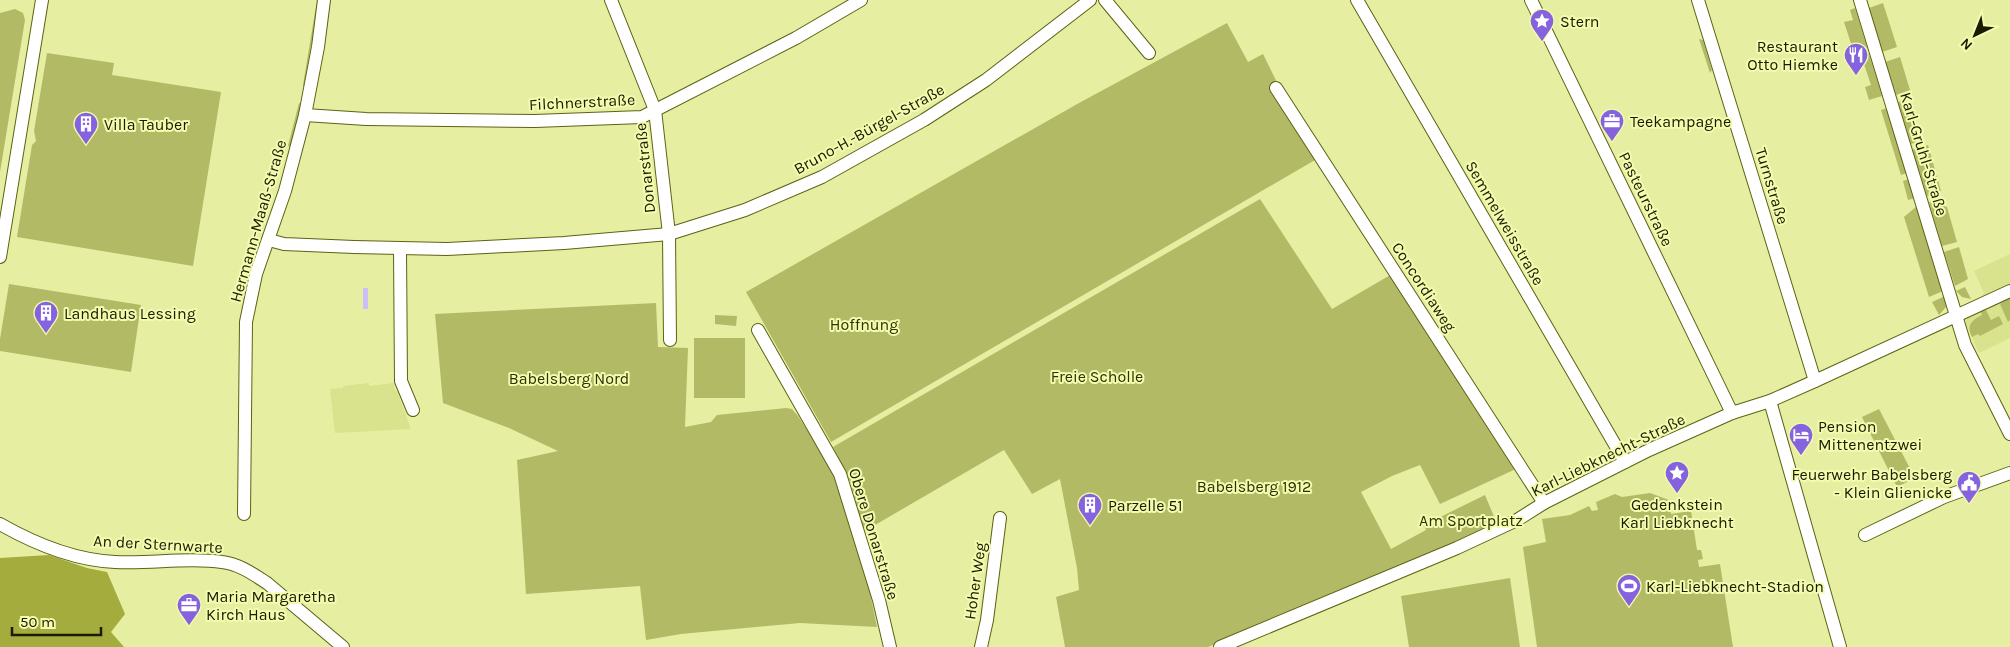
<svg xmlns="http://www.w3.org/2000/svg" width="2010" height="647" viewBox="0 0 2010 647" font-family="Karla,sans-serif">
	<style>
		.built { fill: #d9e28d }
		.green { fill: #b3ba66 }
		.forest { fill: #a4ac3d }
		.water { fill: #cabff8 }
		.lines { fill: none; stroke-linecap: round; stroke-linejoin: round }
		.street-casing { stroke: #5d6213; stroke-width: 14 }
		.street { stroke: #fff; stroke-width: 12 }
		.labels { text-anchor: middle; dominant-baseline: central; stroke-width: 4; stroke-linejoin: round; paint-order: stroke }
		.poi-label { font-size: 16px; fill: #191b00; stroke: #f3fbae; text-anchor: start }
		.street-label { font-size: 16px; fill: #191b00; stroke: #f3fbae }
		.park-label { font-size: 16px; fill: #2e3102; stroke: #f3fbae }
	</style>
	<rect width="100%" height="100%" fill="#e6eea1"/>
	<g class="built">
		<path d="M2010,254V338L1979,353L1965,322L1984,293L1974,271Z"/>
		<path d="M369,383V386L394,383L395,391H397L411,429L335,433L330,389L343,388V386Z"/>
	</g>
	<g class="green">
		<path d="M317,0H319L304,86L303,85Z"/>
		<path d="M1883,3L1897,47L1882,52L1869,8Z"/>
		<path d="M1855,8L1882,96L1869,100L1865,87L1871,85L1864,64L1858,65L1844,22L1853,20L1850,10Z"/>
		<path d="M15,9L23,13L25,20L0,172V13Z"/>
		<path d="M1227,23L1248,62L1263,54L1315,160L831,442L746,292L1079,103Z"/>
		<path d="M1699,39L1703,40L1712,70L1710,73Z"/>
		<path d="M47,53L114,63L112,75L221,92L193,266L17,237L32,145L36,141L34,131Z"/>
		<path d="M1900,57L1910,90L1896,95L1885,62Z"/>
		<path d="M1904,100L1917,142L1911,144L1898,102Z"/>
		<path d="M299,103L301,104L291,147L288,146Z"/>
		<path d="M1887,108L1907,173L1901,175L1881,110Z"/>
		<path d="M1928,145L1941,191L1927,196L1912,150Z"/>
		<path d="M1909,179L1915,198L1908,200L1903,181Z"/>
		<path d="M1260,199L1332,309L1392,274L1518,468L1440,504L1420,465L1392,476L1361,492L1391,549L1426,530L1424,525L1485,495L1498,526L1208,647H1065L1056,597L1079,590L1077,568L1060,479L1032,494L1004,450L863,532L850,481L833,447Z"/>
		<path d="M1929,202L1947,207L1957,242L1942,246Z"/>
		<path d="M1917,206L1943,291L1929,297L1904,217Z"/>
		<path d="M1959,247L1968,279L1955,286L1944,252Z"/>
		<path d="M9,284L141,305L131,372L0,351V339Z"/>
		<path d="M1965,287L1971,299L1962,297L1956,291Z"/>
		<path d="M1945,296L1946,307L1939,315L1932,302Z"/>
		<path d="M2010,297V320L2008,322L2000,304Z"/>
		<path d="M656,303L658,347L688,348L685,427L711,422L717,415L786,408L792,409L798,416L832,469L868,583L877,627L800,623L681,634L646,640L640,586L526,594L517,460L558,451L509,428L443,403L435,314Z"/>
		<path d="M1986,310L1991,320L1999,316L2003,324L1980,336L1978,334L1972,337C1966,325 1972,320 1982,315L1981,312Z"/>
		<path d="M715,315L737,316L736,326L715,324Z"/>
		<rect x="694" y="338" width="51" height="60"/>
		<path d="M1879,409L1915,478L1897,487L1862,417Z"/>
		<path d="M1650,493L1669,500L1671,514L1691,511L1697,550H1701L1703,559L1698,560L1699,567L1720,564L1733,647H1537L1523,547L1546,542L1542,519L1570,515L1589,506L1592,511L1598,510L1596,502L1615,494L1622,497Z"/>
		<path d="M1510,578L1520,647H1409L1401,596Z"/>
	</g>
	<path class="forest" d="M49,555L87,568L107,572L125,614L111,632L124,647H0V558Z"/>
	<rect class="water" x="363" y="288" width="5" height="21"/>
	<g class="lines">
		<defs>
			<g id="street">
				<path d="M611,0L655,110L669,234L670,340"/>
				<path d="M1105,0L1149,53"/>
				<path d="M1357,0L1625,462"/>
				<path d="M1531,0L1732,413"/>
				<path d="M1698,0L1815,381"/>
				<path d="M1860,0L1965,345L2010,434"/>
				<path d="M1276,88L1544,503"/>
				<path d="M305,115L366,119L535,121L642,117L796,38L861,0"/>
				<path d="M269,240L284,244L354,247L447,249L564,243L669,234L745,210L822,177L924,120L986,80L1090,0"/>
				<path d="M400,249L401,381L413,410"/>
				<path d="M0,257L42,0"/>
				<path d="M758,330L840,474L879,600L890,647"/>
				<path d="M1770,401L1840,647"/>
				<path d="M244,514L246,322L256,274L285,191L305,115L318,47L324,0"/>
				<path d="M0,524C35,544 75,560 115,562C150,564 189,557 222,562C239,564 253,574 267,583L343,647"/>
				<path d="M1865,535L1944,497L2010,473"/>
				<path d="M981,647L987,620L1000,518"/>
				<path d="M1220,647L1457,548L1517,520L1544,503L1649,450L1732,413L1770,401L1815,381L2010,291"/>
			</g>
		</defs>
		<use href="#street" class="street-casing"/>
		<use href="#street" class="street"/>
	</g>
	<defs>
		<symbol id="sight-pin" viewBox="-11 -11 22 30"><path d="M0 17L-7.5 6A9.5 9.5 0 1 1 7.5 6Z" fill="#8663de" stroke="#f3fbae"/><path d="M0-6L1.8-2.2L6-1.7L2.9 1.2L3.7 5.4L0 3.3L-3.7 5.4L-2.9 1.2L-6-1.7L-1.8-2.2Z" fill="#fff"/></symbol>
		<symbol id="restaurant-pin" viewBox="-11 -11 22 30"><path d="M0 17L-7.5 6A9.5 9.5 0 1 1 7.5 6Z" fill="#8663de" stroke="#f3fbae"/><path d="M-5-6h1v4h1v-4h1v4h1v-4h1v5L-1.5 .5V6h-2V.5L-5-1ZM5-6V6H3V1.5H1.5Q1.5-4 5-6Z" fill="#fff"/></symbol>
		<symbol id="office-pin" viewBox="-11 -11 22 30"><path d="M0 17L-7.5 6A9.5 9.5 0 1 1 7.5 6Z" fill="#8663de" stroke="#f3fbae"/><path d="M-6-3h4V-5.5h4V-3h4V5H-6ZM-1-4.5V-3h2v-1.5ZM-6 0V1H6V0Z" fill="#fff"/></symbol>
		<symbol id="building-pin" viewBox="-11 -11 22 30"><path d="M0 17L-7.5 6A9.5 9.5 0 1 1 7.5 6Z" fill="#8663de" stroke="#f3fbae"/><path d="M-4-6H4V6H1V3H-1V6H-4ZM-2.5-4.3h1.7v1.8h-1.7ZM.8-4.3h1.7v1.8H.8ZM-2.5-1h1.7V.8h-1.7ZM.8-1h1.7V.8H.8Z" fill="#fff"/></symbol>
		<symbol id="hotel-pin" viewBox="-11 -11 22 30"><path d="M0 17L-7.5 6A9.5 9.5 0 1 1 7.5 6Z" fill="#8663de" stroke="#f3fbae"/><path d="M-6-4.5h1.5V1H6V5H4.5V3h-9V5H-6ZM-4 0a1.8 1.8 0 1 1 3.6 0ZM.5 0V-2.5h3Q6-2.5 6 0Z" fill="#fff"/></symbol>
		<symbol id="civic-pin" viewBox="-11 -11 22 30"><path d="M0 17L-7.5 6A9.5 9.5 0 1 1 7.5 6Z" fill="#8663de" stroke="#f3fbae"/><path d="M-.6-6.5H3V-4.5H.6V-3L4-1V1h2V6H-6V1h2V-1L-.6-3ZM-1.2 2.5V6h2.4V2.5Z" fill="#fff"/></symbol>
		<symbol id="stadium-pin" viewBox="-11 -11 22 30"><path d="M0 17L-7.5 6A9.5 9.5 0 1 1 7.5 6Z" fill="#8663de" stroke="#f3fbae"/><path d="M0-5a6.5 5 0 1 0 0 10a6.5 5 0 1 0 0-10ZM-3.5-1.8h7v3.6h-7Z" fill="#fff"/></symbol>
	</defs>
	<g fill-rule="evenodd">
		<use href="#sight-pin" x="1528" y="7" width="28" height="38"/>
		<use href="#restaurant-pin" x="1842" y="41" width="28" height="38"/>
		<use href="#office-pin" x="1598" y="107" width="28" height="38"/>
		<use href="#building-pin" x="72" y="110" width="28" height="38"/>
		<use href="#building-pin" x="32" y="299" width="28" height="38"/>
		<use href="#hotel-pin" x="1787" y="421" width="28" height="38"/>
		<use href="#sight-pin" x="1663" y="459" width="28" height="38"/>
		<use href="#civic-pin" x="1955" y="469" width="28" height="38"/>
		<use href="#building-pin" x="1076" y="491" width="28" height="38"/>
		<use href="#stadium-pin" x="1615" y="572" width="28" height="38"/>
		<use href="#office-pin" x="175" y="591" width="28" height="38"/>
	</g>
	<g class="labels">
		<g class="poi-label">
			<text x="1560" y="21">Stern</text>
			<text x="1838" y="46" text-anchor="end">Restaurant<tspan x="1838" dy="18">Otto Hiemke</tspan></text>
			<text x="1630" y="121">Teekampagne</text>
			<text x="104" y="124">Villa Tauber</text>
			<text x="64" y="313">Landhaus Lessing</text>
			<text x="1818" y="426">Pension<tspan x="1818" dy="18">Mittenentzwei</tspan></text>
			<text x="1952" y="474" text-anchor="end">Feuerwehr Babelsberg<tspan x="1952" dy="18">- Klein Glienicke</tspan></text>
			<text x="1677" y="504" text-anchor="middle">Gedenkstein<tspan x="1677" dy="18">Karl Liebknecht</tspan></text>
			<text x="1108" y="505">Parzelle 51</text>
			<text x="1646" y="586">Karl-Liebknecht-Stadion</text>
			<text x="206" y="596">Maria Margaretha<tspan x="206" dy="18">Kirch Haus</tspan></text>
		</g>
		<g class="street-label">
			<text transform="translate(582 102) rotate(-3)">Filchnerstraße</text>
			<text transform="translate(869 129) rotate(-29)">Bruno-H.-Bürgel-Straße</text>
			<text transform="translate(1924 154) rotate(73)">Karl-Gruhl-Straße</text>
			<text transform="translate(645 168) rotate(-96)">Donarstraße</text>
			<text transform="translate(1772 186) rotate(73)">Turnstraße</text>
			<text transform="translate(1646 199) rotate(64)">Pasteurstraße</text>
			<text transform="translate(258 221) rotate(-74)">Hermann-Maaß-Straße</text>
			<text transform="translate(1505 223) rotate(60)">Semmelweisstraße</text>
			<text transform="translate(1424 287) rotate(57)">Concordiaweg</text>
			<text transform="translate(1608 455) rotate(-26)">Karl-Liebknecht-Straße</text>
			<text transform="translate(874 534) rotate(73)">Obere Donarstraße</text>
			<text transform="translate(158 544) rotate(3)">An der Sternwarte</text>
			<text transform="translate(975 581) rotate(-82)">Hoher Weg</text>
		</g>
		<g class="park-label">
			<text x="864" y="324">Hoffnung</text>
			<text x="1097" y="376">Freie Scholle</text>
			<text x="569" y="378">Babelsberg Nord</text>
			<text x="1254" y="486">Babelsberg 1912</text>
			<text x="1471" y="520">Am Sportplatz</text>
		</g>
	</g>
	<g transform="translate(1975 35) rotate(223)" stroke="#f3fbae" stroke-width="4" paint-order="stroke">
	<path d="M0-4L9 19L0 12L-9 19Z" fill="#191b00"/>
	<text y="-8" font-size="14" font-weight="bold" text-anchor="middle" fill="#191b00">N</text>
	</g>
	<path d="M12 627v8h89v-8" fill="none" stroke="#191b00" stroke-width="2.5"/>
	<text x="20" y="627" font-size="15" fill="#191b00" stroke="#f3fbae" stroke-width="4" paint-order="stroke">50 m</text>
</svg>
